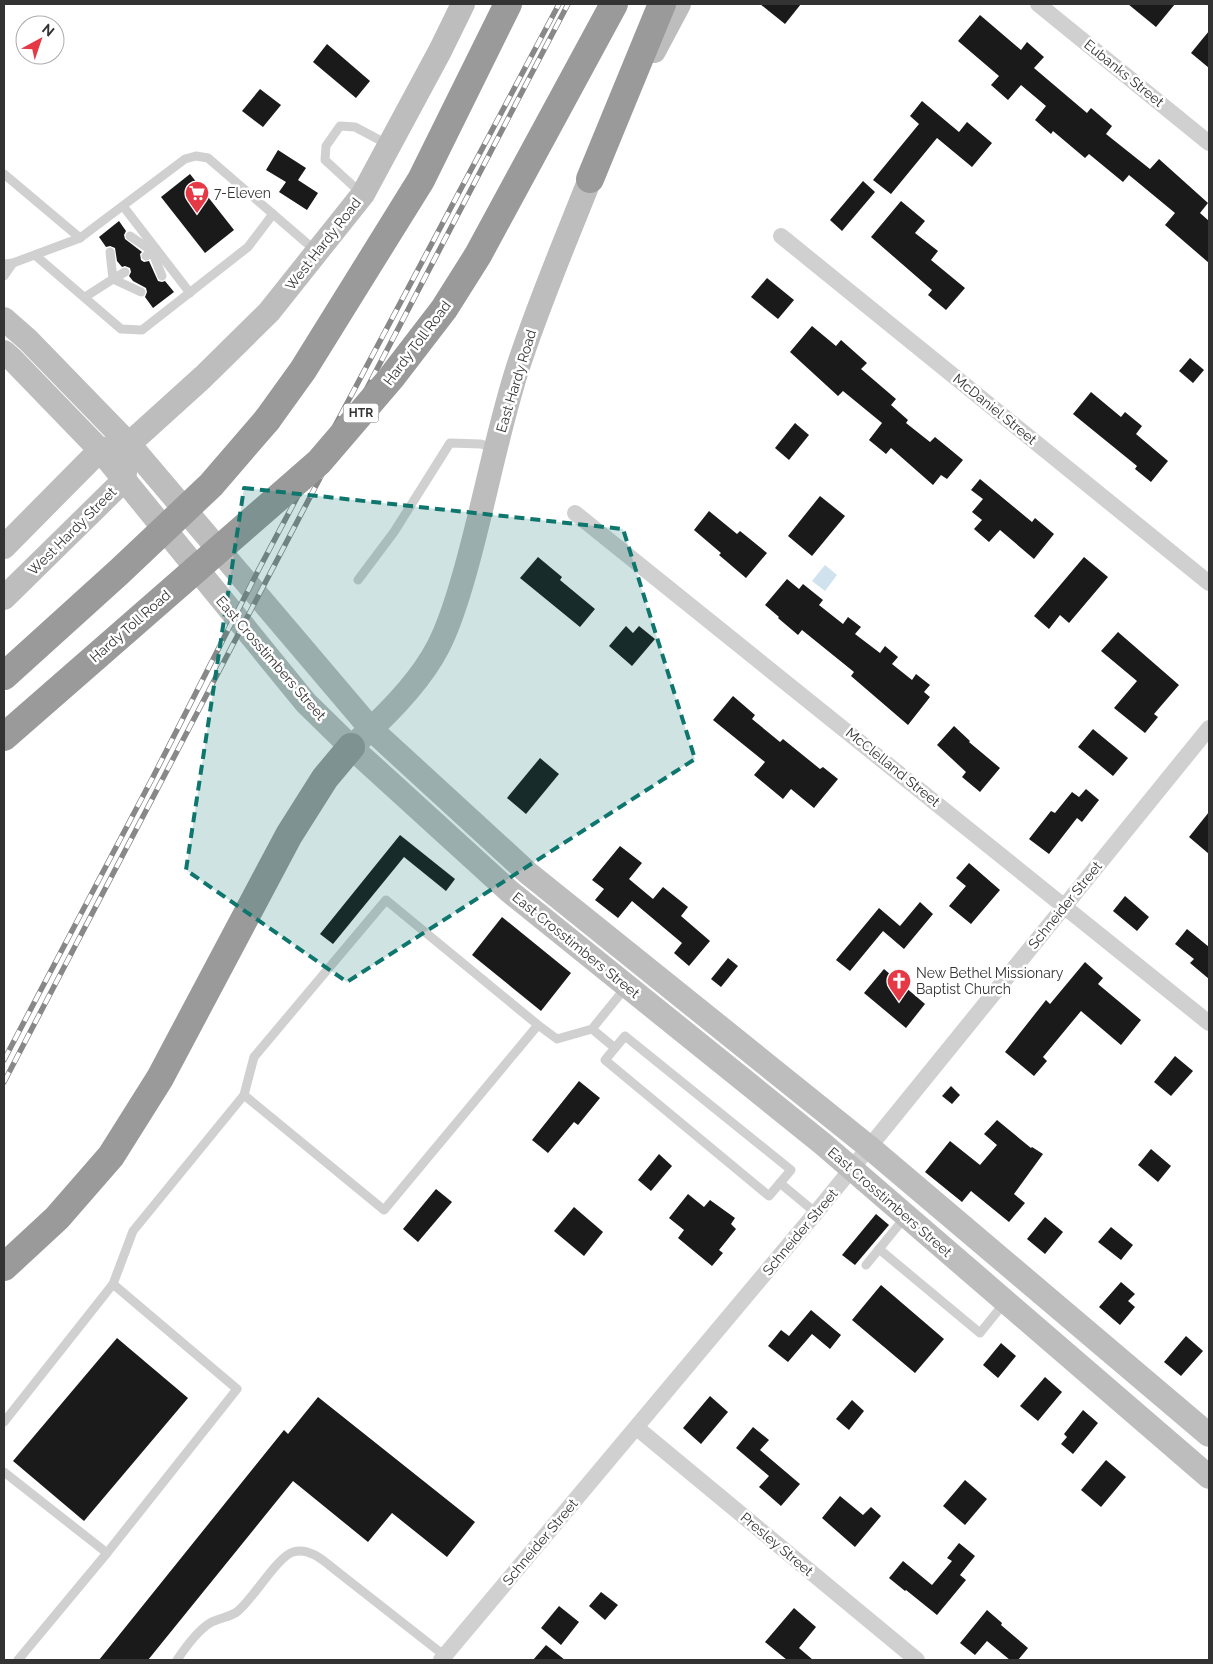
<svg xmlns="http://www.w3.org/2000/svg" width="1213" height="1664" viewBox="0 0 1213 1664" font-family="Raleway,sans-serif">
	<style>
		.water { fill: #cfe2ee }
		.building { fill: #1a1a1a }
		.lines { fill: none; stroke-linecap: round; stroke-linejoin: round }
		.lane { stroke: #d0d0d0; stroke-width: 9 }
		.street { stroke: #d0d0d0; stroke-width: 16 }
		.secondary { stroke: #bdbdbd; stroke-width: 24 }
		.highway { stroke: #9a9a9a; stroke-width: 28 }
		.rail-casing { stroke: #888; stroke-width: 5.5 }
		.rail { stroke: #fff; stroke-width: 4; stroke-dasharray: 11; stroke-linecap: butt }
		.highway-bridge { stroke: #9a9a9a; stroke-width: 28 }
		.marked { fill: #0f766e; fill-opacity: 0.2; stroke: #0f766e; stroke-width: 4; stroke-dasharray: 10 6; stroke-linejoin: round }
		.labels { text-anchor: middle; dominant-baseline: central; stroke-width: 5; stroke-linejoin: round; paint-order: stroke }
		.shield { fill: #fff; stroke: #707070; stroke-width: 1 }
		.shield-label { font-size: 12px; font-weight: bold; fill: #333 }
		.street-label { font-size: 14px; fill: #333; stroke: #fff }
		.poi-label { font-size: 14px; fill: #333; stroke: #fff; text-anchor: start }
	</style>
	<rect width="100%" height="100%" fill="#fff"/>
	<path class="water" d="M825,565L837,575L825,591L812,581Z"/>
	<g class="building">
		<path d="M760,4H801L785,24Z"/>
		<path d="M1128,4H1175L1156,27Z"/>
		<path d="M980,15L1021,50L1027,42L1044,57L1034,68L1087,113L1091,108L1112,126L1106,134L1150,169L1159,159L1208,203L1200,213L1209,221V263L1165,225L1175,213L1129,175L1123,182L1089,154L1085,158L1053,131L1051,134L1035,120L1046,106L1021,85L1008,100L991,85L999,76L958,41Z"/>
		<path d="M1209,31V68L1191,53Z"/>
		<path d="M327,44L370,81L356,98L313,62Z"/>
		<path d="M260,89L281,105L263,127L242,111Z"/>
		<path d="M922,101L959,132L967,122L992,143L972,167L937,138L891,194L873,180L919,124L910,116Z"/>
		<path d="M278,150L306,168L298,180L318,193L307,210L279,192L286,182L266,170Z"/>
		<path d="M190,174L234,230L205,253L161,197Z"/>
		<path d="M863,181L875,192L842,231L830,220Z"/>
		<path d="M901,201L925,221L915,233L938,251L931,260L965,288L946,310L928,295L932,290L871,237Z"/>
		<path d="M119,221L126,231L124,235L125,239L142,252L140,254L141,260L144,262L149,261L158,281L162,282L165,281L174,292L153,308L145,297L147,292L146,288L133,281L129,276L131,272L130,268L125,266L122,267L117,261L115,248L110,246L106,247L99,237Z"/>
		<path d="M767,278L794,300L778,319L751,297Z"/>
		<path d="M812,326L836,346L841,340L867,363L861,369L896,399L891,405L908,420L906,423L930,442L935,437L963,460L947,479L941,475L933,485L891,448L886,454L869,440L882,423L843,391L838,396L790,352Z"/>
		<path d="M1190,358L1204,370L1193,383L1179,371Z"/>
		<path d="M1091,392L1121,417L1125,412L1142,426L1136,434L1168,461L1151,482L1135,469L1137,466L1073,414Z"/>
		<path d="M795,423L809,435L789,460L775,448Z"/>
		<path d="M980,479L1032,522L1035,518L1054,534L1034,559L1000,530L989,542L974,529L982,520L972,512L983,499L971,490Z"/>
		<path d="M820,496L845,516L812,556L788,536Z"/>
		<path d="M709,511L737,534L740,531L767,553L746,578L719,555L721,553L694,530Z"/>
		<path d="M538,557L562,577L560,580L595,609L580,627L520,578Z"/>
		<path d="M1084,557L1108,577L1069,623L1060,615L1049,629L1034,616Z"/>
		<path d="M787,579L799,589L803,584L823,600L819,605L843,624L848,617L861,627L855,634L880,653L885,646L898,657L892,664L912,680L916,674L930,685L924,692L930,697L908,725L851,676L854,672L802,630L798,635L778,618L779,617L765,605Z"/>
		<path d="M626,626L633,633L639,626L655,639L632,666L609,646Z"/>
		<path d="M1118,632L1179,685L1154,714L1158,717L1145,733L1114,708L1137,681L1101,651Z"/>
		<path d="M733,696L755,715L752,719L780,742L783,739L820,769L823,767L838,779L814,808L791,789L783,799L754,775L765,762L713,720Z"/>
		<path d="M954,726L970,741L969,742L1000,768L980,792L962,777L966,772L937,745Z"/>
		<path d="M1093,729L1128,758L1113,776L1078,747Z"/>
		<path d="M540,758L559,774L526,814L507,798Z"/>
		<path d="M1086,789L1099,800L1082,822L1077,818L1049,854L1029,839L1051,811L1055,813L1072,792L1079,797Z"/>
		<path d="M1209,812V854L1189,837Z"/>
		<path d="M400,835L455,879L446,891L404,857L333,944L320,934Z"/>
		<path d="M620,846L642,863L629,879L653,899L663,887L688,907L681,916L710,941L689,966L674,953L682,943L632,901L618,918L595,900L604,889L592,880Z"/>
		<path d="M969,863L1000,890L971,924L949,906L966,886L956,878Z"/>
		<path d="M1125,896L1149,917L1137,931L1113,911Z"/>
		<path d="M920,902L933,914L904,949L883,931L850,971L836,960L879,908L900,926Z"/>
		<path d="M502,917L571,973L541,1011L472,955Z"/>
		<path d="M1187,929L1209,947V979L1190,963L1194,959L1175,944Z"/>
		<path d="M728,958L738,966L721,987L711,979Z"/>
		<path d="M1085,962L1103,978L1098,984L1141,1020L1121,1045L1081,1011L1043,1057L1047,1061L1034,1076L1005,1052L1046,1000L1050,1004Z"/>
		<path d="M884,969L925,1004L906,1028L864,993Z"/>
		<path d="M1175,1056L1193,1071L1171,1096L1154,1082Z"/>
		<path d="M579,1081L600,1098L578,1125L574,1122L548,1153L532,1140Z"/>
		<path d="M951,1086L960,1095L952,1104L942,1096Z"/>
		<path d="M997,1120L1031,1148L1032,1147L1043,1154L1014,1194L1025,1203L1009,1222L971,1191L962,1202L925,1172L950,1141L980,1165L997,1145L984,1134Z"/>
		<path d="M1151,1149L1171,1166L1158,1182L1138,1165Z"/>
		<path d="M659,1154L672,1166L651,1191L638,1180Z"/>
		<path d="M436,1189L452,1202L418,1242L403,1229Z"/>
		<path d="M688,1194L704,1207L710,1200L735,1218L731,1224L736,1229L719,1250L723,1253L712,1266L678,1238L684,1230L669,1218Z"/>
		<path d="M574,1207L603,1232L584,1256L554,1231Z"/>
		<path d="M876,1214L889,1225L855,1265L842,1255Z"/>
		<path d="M1045,1217L1063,1232L1045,1254L1027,1239Z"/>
		<path d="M1111,1227L1133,1245L1121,1260L1098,1242Z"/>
		<path d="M1121,1282L1135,1294L1128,1301L1135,1307L1120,1325L1099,1307Z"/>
		<path d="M881,1285L944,1339L915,1373L852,1320Z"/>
		<path d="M811,1310L841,1335L830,1349L812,1334L788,1362L768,1346L781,1330L789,1336Z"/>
		<path d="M1186,1336L1203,1351L1181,1376L1164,1362Z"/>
		<path d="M117,1338L188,1398L84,1521L13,1461Z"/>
		<path d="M1001,1343L1016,1356L998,1378L983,1365Z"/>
		<path d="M1045,1377L1062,1392L1038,1421L1020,1406Z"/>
		<path d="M710,1396L728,1412L701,1444L683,1428Z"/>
		<path d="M318,1397L475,1522L447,1557L392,1513L368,1542L293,1481L148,1660H99L284,1430L288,1434Z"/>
		<path d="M852,1400L864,1411L849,1430L836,1419Z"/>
		<path d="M1083,1410L1098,1423L1073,1454L1061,1444L1067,1437L1064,1434Z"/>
		<path d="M753,1427L769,1440L760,1450L800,1484L781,1506L759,1487L769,1476L736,1448Z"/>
		<path d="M1106,1460L1126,1477L1101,1507L1081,1490Z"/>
		<path d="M965,1480L987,1499L965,1525L943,1506Z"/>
		<path d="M840,1496L863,1515L871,1507L881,1516L855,1547L822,1518Z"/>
		<path d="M959,1543L975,1556L960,1575L966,1580L937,1615L906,1590L905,1591L889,1578L903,1561L932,1585L952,1561L947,1558Z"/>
		<path d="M601,1592L618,1605L605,1620L589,1606Z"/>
		<path d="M559,1606L579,1622L561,1645L541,1628Z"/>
		<path d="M794,1608L816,1627L799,1648L813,1660H787L765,1642Z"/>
		<path d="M987,1610L1002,1623L1001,1625L1028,1648L1018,1660H1010L987,1641L975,1655L960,1643Z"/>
		<path d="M546,1645L565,1660H533Z"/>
	</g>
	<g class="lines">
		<g class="lane">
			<path d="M4,174L80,238"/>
			<path d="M362,194L325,160L326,146L340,126L355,127L389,145"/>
			<path d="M123,206L190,293"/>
			<path d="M130,236L152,251L156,249"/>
			<path d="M35,255L121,329L142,330L248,247L273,214"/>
			<path d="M146,256L152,251L162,276"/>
			<path d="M4,264L13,263L80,238L185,159L196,156L208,158L317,252"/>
			<path d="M125,272L113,279L141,292"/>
			<path d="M4,276L13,263"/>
			<path d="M85,297L113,279L110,252"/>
			<path d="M358,580L394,532L450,443L481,444L496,449"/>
			<path d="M592,1029L615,1048L625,1036L791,1170L769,1196L605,1060L615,1048"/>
			<path d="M244,1095L384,1210L538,1025"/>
			<path d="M780,1183L816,1213"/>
			<path d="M879,1249L980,1333L1005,1302"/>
			<path d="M866,1265L906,1216"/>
			<path d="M4,1422L113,1284"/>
			<path d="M4,1472L107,1553"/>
			<path d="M18,1660L107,1553L237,1389L113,1284L133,1231L244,1095L254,1057L386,900L538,1025L557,1039L592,1029L626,987"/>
			<path d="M177,1660C185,1648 197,1631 210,1623C219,1618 231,1617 238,1611C253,1599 277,1557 293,1552C308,1547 323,1560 334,1569L445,1656"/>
		</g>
		<g class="street">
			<path d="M1038,4L1209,143"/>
			<path d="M781,236L1209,583"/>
			<path d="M575,513L1209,1023"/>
			<path d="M637,1428L917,1660"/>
			<path d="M441,1660L819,1209L1209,728"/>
		</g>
		<g class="secondary">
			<path d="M654,51L679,4"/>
			<path d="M4,319L28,340L129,444L371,729L528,873L869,1147L1209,1435"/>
			<path d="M4,352L12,359L100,450L306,703L351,747L509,891L823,1144L1209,1477"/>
			<path d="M4,547L100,450L129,444L203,377L269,312L363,194L440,51L463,4"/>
			<path d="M4,598L124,480L126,465"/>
			<path d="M360,739C389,713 420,682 438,647C450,624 458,597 465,572C484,505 496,437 517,370C538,305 565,242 590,179L598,164"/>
		</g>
		<g class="highway">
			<path d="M590,179L662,4"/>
			<path d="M267,420L303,370L421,180L508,4"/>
			<path d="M4,1267L57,1218L111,1156L160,1078L289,835L325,778L351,747"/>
		</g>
		<defs>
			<g id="rail">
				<path d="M4,1060L153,777L259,569L559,4"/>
				<path d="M4,1082L568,4"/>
			</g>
		</defs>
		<use href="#rail" class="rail-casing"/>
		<use href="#rail" class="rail"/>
		<g class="highway-bridge">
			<path d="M4,676L119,572L211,485L267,420"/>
			<path d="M4,737L319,462L391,378L444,309L478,255L614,4"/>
		</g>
	</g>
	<path class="marked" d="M244,488L623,529L695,759L347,982L186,870Z"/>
	<defs>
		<symbol id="supermarket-pin" viewBox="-11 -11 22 30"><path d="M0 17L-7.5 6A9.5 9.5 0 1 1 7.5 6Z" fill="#e63946" stroke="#fff"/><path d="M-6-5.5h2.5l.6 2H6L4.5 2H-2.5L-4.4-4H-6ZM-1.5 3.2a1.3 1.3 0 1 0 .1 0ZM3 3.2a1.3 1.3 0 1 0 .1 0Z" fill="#fff"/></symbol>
		<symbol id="church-pin" viewBox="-11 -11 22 30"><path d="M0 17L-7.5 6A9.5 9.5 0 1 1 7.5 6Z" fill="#e63946" stroke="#fff"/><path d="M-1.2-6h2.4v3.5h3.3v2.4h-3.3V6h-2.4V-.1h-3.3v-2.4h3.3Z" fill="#fff"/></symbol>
	</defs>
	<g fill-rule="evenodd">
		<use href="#supermarket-pin" x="183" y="179" width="28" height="38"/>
		<use href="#church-pin" x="885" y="967" width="28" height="38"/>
	</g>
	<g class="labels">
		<rect class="shield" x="343.5" y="403.5" width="35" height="19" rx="4"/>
		<g class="shield-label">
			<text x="361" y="413">HTR</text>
		</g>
		<g class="street-label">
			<text transform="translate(1124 73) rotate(39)">Eubanks Street</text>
			<text transform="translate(323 244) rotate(-52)">West Hardy Road</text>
			<text transform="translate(417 343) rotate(-53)">Hardy Toll Road</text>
			<text transform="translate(516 381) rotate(-73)">East Hardy Road</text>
			<text transform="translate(995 409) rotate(39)">McDaniel Street</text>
			<text transform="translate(72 531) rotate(-45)">West Hardy Street</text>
			<text transform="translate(130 626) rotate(-41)">Hardy Toll Road</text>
			<text transform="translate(271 658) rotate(49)">East Crosstimbers Street</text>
			<text transform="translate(893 767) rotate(39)">McClelland Street</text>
			<text transform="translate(1065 905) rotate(-51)">Schneider Street</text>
			<text transform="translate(576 945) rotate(39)">East Crosstimbers Street</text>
			<text transform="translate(890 1202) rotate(41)">East Crosstimbers Street</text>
			<text transform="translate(800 1232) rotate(-50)">Schneider Street</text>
			<text transform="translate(540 1542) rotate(-50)">Schneider Street</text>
			<text transform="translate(777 1544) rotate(40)">Presley Street</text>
		</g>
		<g class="poi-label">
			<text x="214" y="193">7-Eleven</text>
			<text x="916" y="973">New Bethel Missionary<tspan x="916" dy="16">Baptist Church</tspan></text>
		</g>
	</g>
	<rect width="1213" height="1664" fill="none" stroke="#333333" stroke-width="10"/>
	<g transform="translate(40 40) rotate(40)"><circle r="24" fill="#ffffff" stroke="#adadad"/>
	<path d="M0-4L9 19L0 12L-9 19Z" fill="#e63946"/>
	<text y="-8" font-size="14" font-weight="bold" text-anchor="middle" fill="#333333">N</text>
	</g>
</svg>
